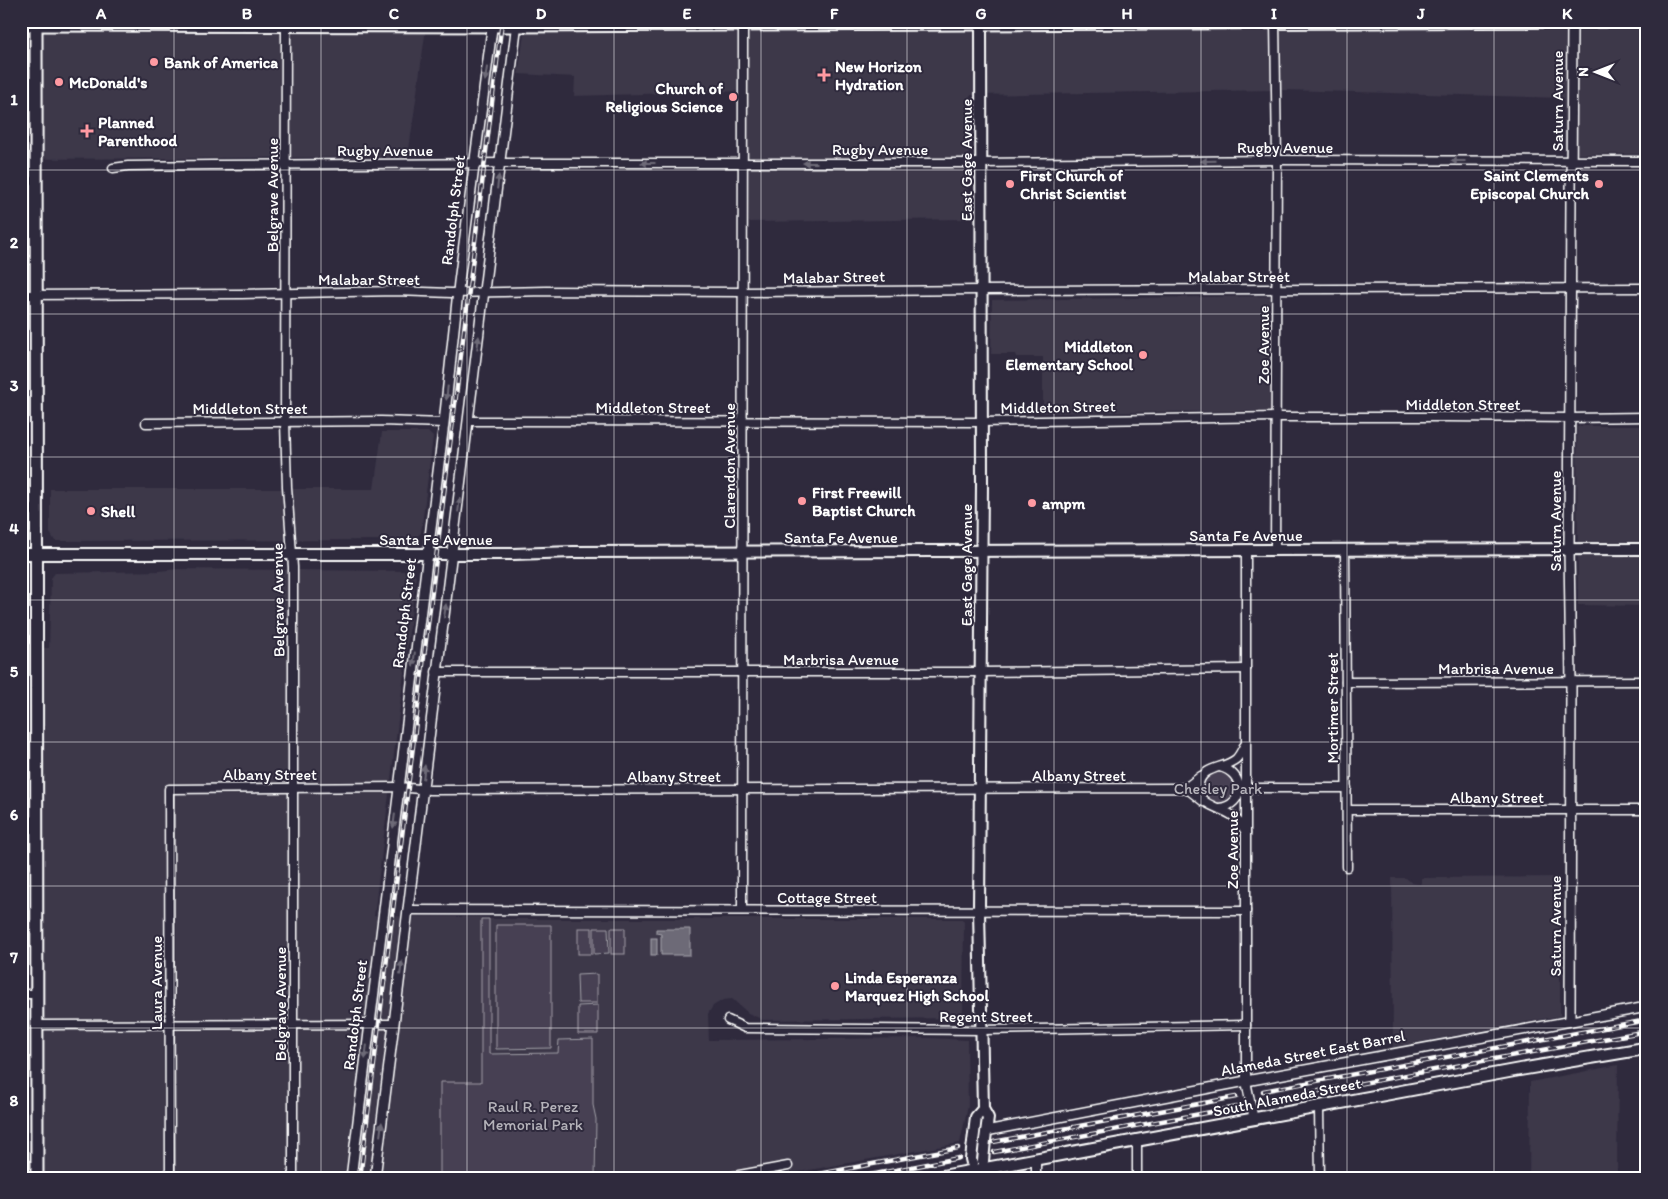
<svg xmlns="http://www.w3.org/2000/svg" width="1668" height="1199" viewBox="0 0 1668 1199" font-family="Itim,sans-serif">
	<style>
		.built { fill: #3c3749 }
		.green { fill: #464152; stroke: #a2a0a8 }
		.water { fill: #6d6a77; stroke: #a7a6ad }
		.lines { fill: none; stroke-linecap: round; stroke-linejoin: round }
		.minor-casing { stroke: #fff; stroke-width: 11 }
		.tertiary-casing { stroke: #fff; stroke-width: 12 }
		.secondary-casing { stroke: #fff; stroke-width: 14 }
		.primary-casing { stroke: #fff; stroke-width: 15 }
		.minor { stroke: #2f2a3d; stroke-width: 8 }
		.tertiary { stroke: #2f2a3d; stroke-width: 9 }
		.secondary { stroke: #2f2a3d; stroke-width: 10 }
		.primary { stroke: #2f2a3d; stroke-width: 11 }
		.rail-casing { stroke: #fff; stroke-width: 4.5 }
		.rail { stroke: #2f2a3d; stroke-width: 2.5; stroke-dasharray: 8; stroke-linecap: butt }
		.secondary-bridge-casing { stroke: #fff; stroke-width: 14; stroke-linecap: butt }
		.secondary-bridge { stroke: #2f2a3d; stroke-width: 10 }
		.oneway { fill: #6d6a77 }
		.grid { fill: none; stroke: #fff; stroke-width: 1; stroke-opacity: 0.55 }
		.poi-dot { fill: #ff9aa2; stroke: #2f2a3d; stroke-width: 2 }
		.labels { text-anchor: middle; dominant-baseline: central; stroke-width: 4; stroke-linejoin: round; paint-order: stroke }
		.poi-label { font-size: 16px; font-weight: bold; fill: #fff; stroke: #2f2a3d; text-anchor: start }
		.street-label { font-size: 16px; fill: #fff; stroke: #2f2a3d }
		.park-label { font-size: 16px; fill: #b5b3ba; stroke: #2f2a3d }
		.neatline { fill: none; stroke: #fff; stroke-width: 2 }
		.grid-label { font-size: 16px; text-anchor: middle; font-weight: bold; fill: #fff }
	</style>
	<rect width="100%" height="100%" fill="#2f2a3d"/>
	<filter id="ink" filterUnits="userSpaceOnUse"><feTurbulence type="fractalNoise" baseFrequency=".02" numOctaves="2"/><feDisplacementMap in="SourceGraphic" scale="10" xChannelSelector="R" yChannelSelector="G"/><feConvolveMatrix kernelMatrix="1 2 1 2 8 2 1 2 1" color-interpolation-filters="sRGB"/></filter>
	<g filter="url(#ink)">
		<g class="built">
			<path d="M21,21H427L408,157L21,159Z"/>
			<path d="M526,21H1647V154H1564L1563,98L1283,90L970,95L967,219L749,222L747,91L574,96L575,77L518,74Z"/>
			<path d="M1270,296V411L1043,413V357H1016L1015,354H991L992,300Z"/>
			<path d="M1577,426H1647V606L1578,605Z"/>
			<path d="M382,432H428L433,437L421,533L413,540L55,541L50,533V489H374Z"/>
			<path d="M177,569L413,571L416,576L374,916L481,917V1082H440V1178H21V648H49L51,578L55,573L159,571Z"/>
			<path d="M1560,877V1016L1393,1047L1392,878H1406L1412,883L1420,884L1421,883V878Z"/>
			<path d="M489,919H962L964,922L963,1018L763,1020L748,1013L732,999L723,1000L713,1006L708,1014L709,1040L930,1038L967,1040L968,1106L960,1143L793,1173L786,1162L689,1178H595L596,1119L593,1105L558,1053L489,1054Z"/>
			<path d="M1618,1065L1617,1178H1529L1530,1082Z"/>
		</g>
		<g class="green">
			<circle cx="1219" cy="788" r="16"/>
			<path d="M481,919H489V1054L558,1053L559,1040L593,1039V1105L596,1119L595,1178H440V1082H481Z"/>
			<path d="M496,925H551V1048L496,1049Z"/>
			<rect x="578" y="928" width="14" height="26"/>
			<path d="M594,928H608L609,953L594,954Z"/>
			<rect x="611" y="928" width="14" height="26"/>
			<path d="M597,974V1003H578L577,975Z"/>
			<path d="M598,1005V1034H578V1006Z"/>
		</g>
		<g class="water">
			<path d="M656,929H690V955H661V934L656,933Z"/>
			<rect x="651" y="938" width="6" height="17"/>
		</g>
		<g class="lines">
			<defs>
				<g id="minor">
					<path d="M286,23L285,422L287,487L293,567V1178"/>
					<path d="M113,168L128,166L211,165L509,163H981L1277,160L1647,161"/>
					<path d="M21,295L242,294L396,291L451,293L546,291L742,292L981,290L1647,288"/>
					<path d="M469,421L981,422L1276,417H1446L1570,418L1647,417"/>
					<path d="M146,423L381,421L444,423"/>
					<path d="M1246,550V1081L1254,1120"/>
					<path d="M1275,550L1277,160L1275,21"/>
					<path d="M1345,550L1347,867"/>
					<path d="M436,672H981L1246,669"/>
					<path d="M1346,682L1647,681"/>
					<path d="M1244,746C1242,750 1240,755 1236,759C1224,769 1203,766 1199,783C1194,807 1222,806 1234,817C1239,821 1243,827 1246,833"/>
					<path d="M1180,788L1188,786L1201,776"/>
					<path d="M1239,788H1347"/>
					<path d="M1219,808C1246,805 1245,773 1220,767"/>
					<path d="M1347,810H1647"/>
					<path d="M408,910L1246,911"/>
					<path d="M742,910L743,22"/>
					<path d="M21,994H36"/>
					<path d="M728,1020L745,1028L982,1030L1246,1025"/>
					<path d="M36,1025L394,1024"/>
					<path d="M1319,1108L1320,1178"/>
					<path d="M1137,1142V1178"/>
					<path d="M1036,1160V1178"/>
					<path d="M170,1178L169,789L398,787L430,790L1180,788L1190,791L1204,802"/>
					<path d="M723,1178L788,1166"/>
				</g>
				<g id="tertiary">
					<path d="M1570,1020L1571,682L1569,550L1572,21"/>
					<path d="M986,1131L1246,1081L1647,1007"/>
					<path d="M351,1178L444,423L459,282L493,21"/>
					<path d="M375,1178L517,22"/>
				</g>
				<g id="secondary">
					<path d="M981,21L982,482L979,910L983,1109L988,1118L985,1140"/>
					<path d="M21,554H513L573,552L1647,549"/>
					<path d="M973,1142L976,1117L983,1109"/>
				</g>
				<g id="primary">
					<path d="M36,21L37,1178"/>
					<path d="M21,25L517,26L1606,21"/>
					<path d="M934,1178L1517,1070L1647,1048"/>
				</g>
			</defs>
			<use href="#minor" class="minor-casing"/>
			<use href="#tertiary" class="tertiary-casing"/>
			<use href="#secondary" class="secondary-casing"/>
			<use href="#primary" class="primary-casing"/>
			<use href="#minor" class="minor"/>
			<use href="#tertiary" class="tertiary"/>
			<use href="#secondary" class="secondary"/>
			<use href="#primary" class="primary"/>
			<defs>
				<g id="rail">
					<path d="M1263,1091L1647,1020"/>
					<path d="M1265,1101L1647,1031"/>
					<path d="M993,1142L1236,1097"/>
					<path d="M994,1152L1238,1107"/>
					<path d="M360,1178L502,21"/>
					<path d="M798,1178L958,1148"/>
					<path d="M854,1178L959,1158"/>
				</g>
			</defs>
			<use href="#rail" class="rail-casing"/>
			<use href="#rail" class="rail"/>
			<defs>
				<g id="secondary-bridge">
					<path d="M983,1161L985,1140"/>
					<path d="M972,1163L971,1159L973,1142"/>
				</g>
			</defs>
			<use href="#secondary-bridge" class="secondary-bridge-casing"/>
			<use href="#secondary-bridge" class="secondary-bridge"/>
		</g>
		<defs><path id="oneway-solid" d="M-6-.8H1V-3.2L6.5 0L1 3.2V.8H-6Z" transform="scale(1.25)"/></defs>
		<g class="oneway">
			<use href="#oneway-solid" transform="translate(486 74) rotate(98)"/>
			<use href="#oneway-solid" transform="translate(1208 161) rotate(179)"/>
			<use href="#oneway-solid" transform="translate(1458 161) rotate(-180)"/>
			<use href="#oneway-solid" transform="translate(648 163) rotate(-180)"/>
			<use href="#oneway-solid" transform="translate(810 163) rotate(180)"/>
			<use href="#oneway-solid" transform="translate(498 182) rotate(-83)"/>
			<use href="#oneway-solid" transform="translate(478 343) rotate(-83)"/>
			<use href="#oneway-solid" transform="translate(447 393) rotate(96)"/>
			<use href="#oneway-solid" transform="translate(459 505) rotate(-83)"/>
			<use href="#oneway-solid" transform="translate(445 611) rotate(-82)"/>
			<use href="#oneway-solid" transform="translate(414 659) rotate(97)"/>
			<use href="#oneway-solid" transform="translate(424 772) rotate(-83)"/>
			<use href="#oneway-solid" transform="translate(394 821) rotate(97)"/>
			<use href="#oneway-solid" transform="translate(401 968) rotate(-83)"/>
			<use href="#oneway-solid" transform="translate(366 1052) rotate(97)"/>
			<use href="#oneway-solid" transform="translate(381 1129) rotate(-83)"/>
		</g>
	</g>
	<path class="grid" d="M174,21V1178M321,21V1178M467,21V1178M614,21V1178M761,21V1178M907,21V1178M1054,21V1178M1201,21V1178M1347,21V1178M1494,21V1178M21,170H1647M21,314H1647M21,457H1647M21,600H1647M21,742H1647M21,886H1647M21,1028H1647"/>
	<g class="poi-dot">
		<circle cx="154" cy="62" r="5"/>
		<path d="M821.5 67.5h5v5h5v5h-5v5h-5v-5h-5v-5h5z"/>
		<circle cx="59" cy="82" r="5"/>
		<circle cx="733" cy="97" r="5"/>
		<path d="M84.5 123.5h5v5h5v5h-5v5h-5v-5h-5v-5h5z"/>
		<circle cx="1010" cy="184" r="5"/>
		<circle cx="1599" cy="184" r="5"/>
		<circle cx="1143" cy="355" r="5"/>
		<circle cx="802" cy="501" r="5"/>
		<circle cx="1032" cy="503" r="5"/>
		<circle cx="91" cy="511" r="5"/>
		<circle cx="835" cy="986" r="5"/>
	</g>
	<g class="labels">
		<g class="poi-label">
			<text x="164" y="62">Bank of America</text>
			<text x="835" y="66">New Horizon<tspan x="835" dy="18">Hydration</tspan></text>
			<text x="69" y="82">McDonald's</text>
			<text x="723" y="88" text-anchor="end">Church of<tspan x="723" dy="18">Religious Science</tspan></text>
			<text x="98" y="122">Planned<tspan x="98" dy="18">Parenthood</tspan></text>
			<text x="1020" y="175">First Church of<tspan x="1020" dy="18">Christ Scientist</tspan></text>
			<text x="1589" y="175" text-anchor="end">Saint Clements<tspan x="1589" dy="18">Episcopal Church</tspan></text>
			<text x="1133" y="346" text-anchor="end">Middleton<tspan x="1133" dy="18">Elementary School</tspan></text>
			<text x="812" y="492">First Freewill<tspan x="812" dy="18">Baptist Church</tspan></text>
			<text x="1042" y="503">ampm</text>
			<text x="101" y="511">Shell</text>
			<text x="845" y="977">Linda Esperanza<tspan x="845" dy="18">Marquez High School</tspan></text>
		</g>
		<g class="street-label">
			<text transform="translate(1557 101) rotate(-90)">Saturn Avenue</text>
			<text x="1285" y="147">Rugby Avenue</text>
			<text x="880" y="149">Rugby Avenue</text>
			<text x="385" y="150">Rugby Avenue</text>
			<text transform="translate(966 160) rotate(-90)">East Gage Avenue</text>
			<text transform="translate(272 195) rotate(-90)">Belgrave Avenue</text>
			<text transform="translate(453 210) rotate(-83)">Randolph Street</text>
			<text x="1239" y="276">Malabar Street</text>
			<text transform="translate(834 277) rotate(-1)">Malabar Street</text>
			<text x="369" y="279">Malabar Street</text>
			<text transform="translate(1263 345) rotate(-90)">Zoe Avenue</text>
			<text x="1463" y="404">Middleton Street</text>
			<text x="653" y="407">Middleton Street</text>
			<text transform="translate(1058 407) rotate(-1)">Middleton Street</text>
			<text x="250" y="408">Middleton Street</text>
			<text transform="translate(729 466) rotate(-90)">Clarendon Avenue</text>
			<text transform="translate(1555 521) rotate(-90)">Saturn Avenue</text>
			<text x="1246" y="535">Santa Fe Avenue</text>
			<text x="841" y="537">Santa Fe Avenue</text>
			<text x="436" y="539">Santa Fe Avenue</text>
			<text transform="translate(966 565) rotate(-90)">East Gage Avenue</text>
			<text transform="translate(278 600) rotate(-91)">Belgrave Avenue</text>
			<text transform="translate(404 613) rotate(-83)">Randolph Street</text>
			<text x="841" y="659">Marbrisa Avenue</text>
			<text x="1496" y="668">Marbrisa Avenue</text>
			<text transform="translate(1332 708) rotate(-90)">Mortimer Street</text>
			<text x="270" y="774">Albany Street</text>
			<text x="1079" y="775">Albany Street</text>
			<text x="674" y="776">Albany Street</text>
			<text x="1497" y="797">Albany Street</text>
			<text transform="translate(1232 850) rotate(-90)">Zoe Avenue</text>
			<text x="827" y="897">Cottage Street</text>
			<text transform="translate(1555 926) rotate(-90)">Saturn Avenue</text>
			<text transform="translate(156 983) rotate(-90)">Laura Avenue</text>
			<text transform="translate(280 1004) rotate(-90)">Belgrave Avenue</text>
			<text transform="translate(355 1015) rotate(-83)">Randolph Street</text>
			<text x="986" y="1016">Regent Street</text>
			<text transform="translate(1313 1053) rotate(-11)">Alameda Street East Barrel</text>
			<text transform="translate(1287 1097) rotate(-11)">South Alameda Street</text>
		</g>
		<g class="park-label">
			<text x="1218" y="788">Chesley Park</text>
			<text x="533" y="1106">Raul R. Perez<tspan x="533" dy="18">Memorial Park</tspan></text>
		</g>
	</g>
	<rect width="1668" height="1199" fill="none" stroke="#2f2a3d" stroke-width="55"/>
	<g transform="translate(1596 72) rotate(270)" stroke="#2f2a3d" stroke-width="4" paint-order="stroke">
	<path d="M0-4L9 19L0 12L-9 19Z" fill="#ffffff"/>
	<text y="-8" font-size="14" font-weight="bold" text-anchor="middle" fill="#ffffff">N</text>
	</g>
	<rect x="28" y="28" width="1612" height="1144" class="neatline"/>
	<g class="grid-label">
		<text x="101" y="19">A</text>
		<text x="247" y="19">B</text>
		<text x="394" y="19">C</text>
		<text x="541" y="19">D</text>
		<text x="687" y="19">E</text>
		<text x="834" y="19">F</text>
		<text x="981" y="19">G</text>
		<text x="1127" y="19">H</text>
		<text x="1274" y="19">I</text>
		<text x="1421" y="19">J</text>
		<text x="1567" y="19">K</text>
		<text x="14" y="105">1</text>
		<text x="14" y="248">2</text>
		<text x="14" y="391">3</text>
		<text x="14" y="534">4</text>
		<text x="14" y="677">5</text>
		<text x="14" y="820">6</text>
		<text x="14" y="963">7</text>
		<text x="14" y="1106">8</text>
	</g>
</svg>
